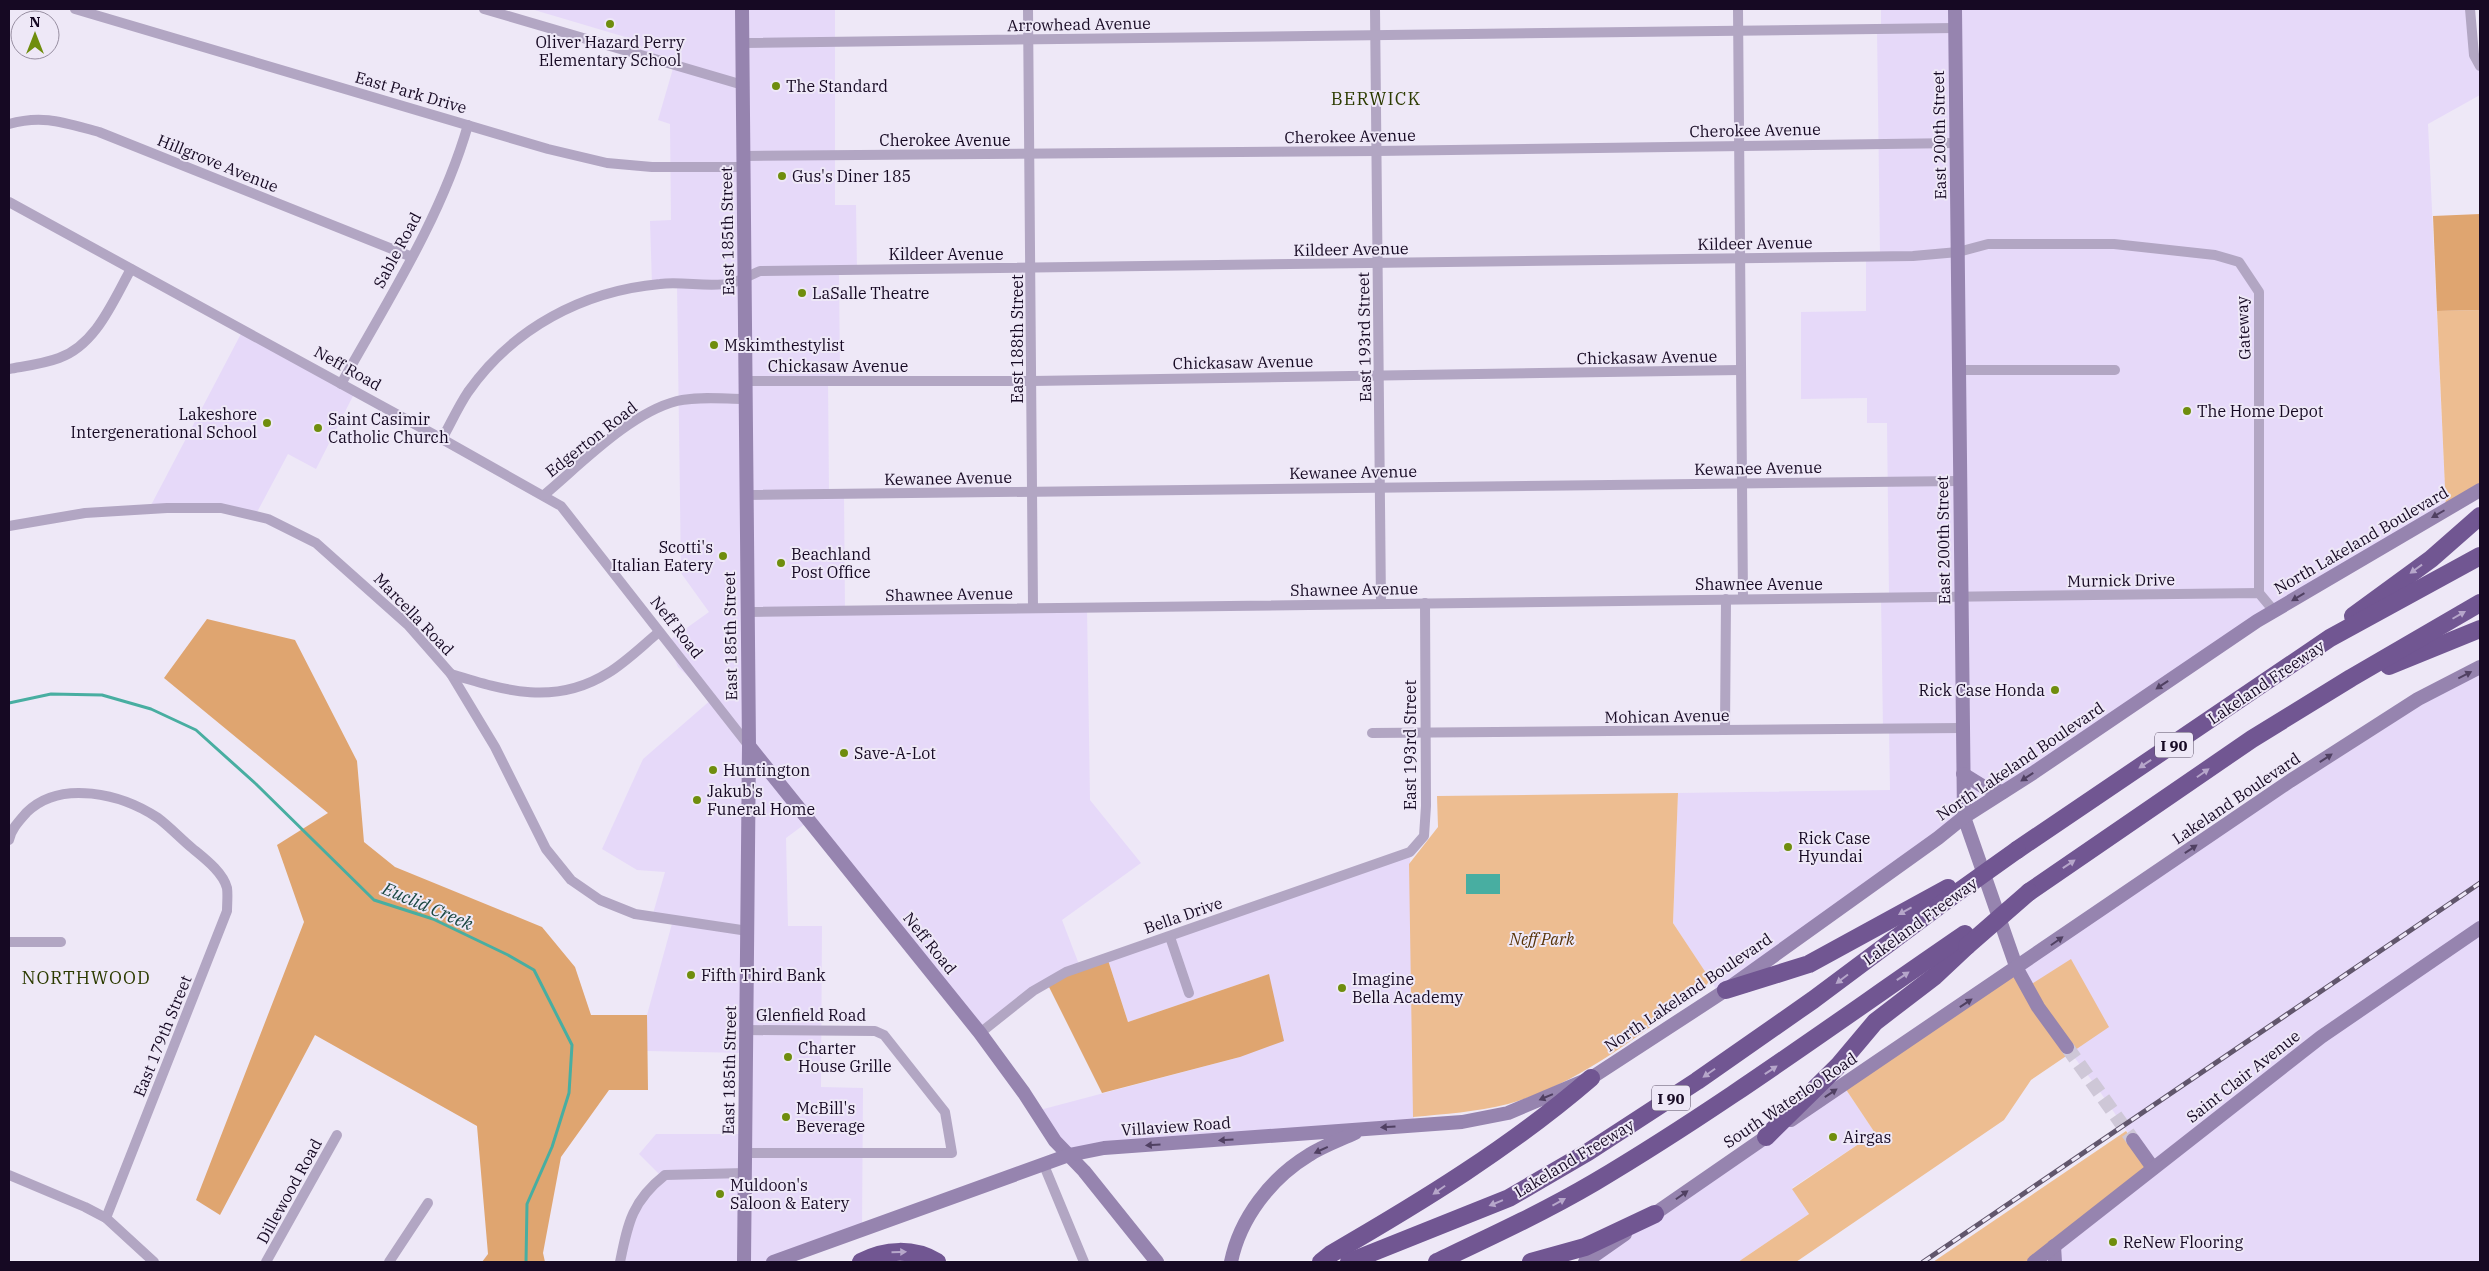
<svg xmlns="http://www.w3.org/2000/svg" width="2489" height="1271" viewBox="0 0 2489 1271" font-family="'IBM Plex Serif',serif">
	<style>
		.built { fill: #e6d9f9 }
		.green { fill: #edbd91 }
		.forest { fill: #dfa570 }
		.water { fill: #48aea1 }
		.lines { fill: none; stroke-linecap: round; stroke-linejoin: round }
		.stream { stroke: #48aea1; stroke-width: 3 }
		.secondary-tunnel { stroke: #cec7d7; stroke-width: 14; stroke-dasharray: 14 7; stroke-linecap: butt }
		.street { stroke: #b2a6c3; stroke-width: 10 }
		.secondary { stroke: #9684af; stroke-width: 14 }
		.highway { stroke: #715692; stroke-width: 18 }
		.rail-casing { stroke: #61566c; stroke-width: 5 }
		.rail { stroke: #eee8f7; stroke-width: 3; stroke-dasharray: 9; stroke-linecap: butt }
		.highway-bridge { stroke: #715692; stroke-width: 18 }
		.oneway { fill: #504062 }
		.oneway2 { fill: #b6a6ca }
		.poi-dot { fill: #6f8d0d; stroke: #eee8f7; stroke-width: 2 }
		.labels { text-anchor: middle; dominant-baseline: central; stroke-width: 4; stroke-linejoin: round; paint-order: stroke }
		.shield { fill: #eee8f7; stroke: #574c63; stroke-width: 1 }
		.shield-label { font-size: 15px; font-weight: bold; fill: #160923 }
		.street-label { font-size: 16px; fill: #160923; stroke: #eee8f7 }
		.poi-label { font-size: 16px; fill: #160923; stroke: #eee8f7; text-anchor: start }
		.park-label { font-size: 16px; font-style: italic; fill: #563105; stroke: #eee8f7 }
		.neighbourhood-label { font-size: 18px; letter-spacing: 1px; fill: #2c3b01; stroke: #eee8f7 }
		.water-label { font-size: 18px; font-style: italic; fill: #194741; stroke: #eee8f7 }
	</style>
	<rect width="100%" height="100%" fill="#eee8f7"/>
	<g class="built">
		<path d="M531,9H835V205H856L857,270H839L840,381H828L829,494H844L845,610L1087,608L1090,800L1141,863L1062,920L1080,967L1066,972L980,1033L809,821L786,838L788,926H822L821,1087L863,1088L862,1231L773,1262H620L628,1221L662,1177L639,1154L656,1134H745L746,1053L647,1051V1015L673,920L652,917L665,872L637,870L602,849L643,759L712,699L678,667L667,642L709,612L681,573L677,284L652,285L650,221L671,220L670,124L658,120L674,65L628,51L632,39Z"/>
		<path d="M1881,9H2470L2480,66V95L2428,124L2446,510L2257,621L1720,995L1673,923L1678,793L1890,790L1889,729H1883L1881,598L1889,597L1887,423H1867V398L1801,399V312L1866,311V256H1880L1877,29L1881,28Z"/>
		<path d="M243,330L355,392L316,469L288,454L255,516L221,508L149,509Z"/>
		<path d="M2480,667V1262H2034L2133,1140L2096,1086L2059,1037L2017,969L2084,922Z"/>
		<path d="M1410,852L1414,1125L1069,1155L1036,1111L1240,1057L1269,974L1128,1022L1107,957Z"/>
		<path d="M1843,1085L1875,1133L1792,1188L1809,1214L1738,1262H1585Z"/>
	</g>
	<g class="green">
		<path d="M2480,310V490L2446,510L2437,311Z"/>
		<path d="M1678,793L1673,923L1710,979L1705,988C1644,1030 1581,1084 1508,1104C1476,1112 1445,1114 1413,1117L1409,864L1438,827L1437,796Z"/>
		<path d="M2071,959L2109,1027L2031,1080L2004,1120L1796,1262H1738L1809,1214L1792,1189L1875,1133L1843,1085L2017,969L2027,987Z"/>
		<path d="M2126,1131L2153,1168L2034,1262H1933Z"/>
	</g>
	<g class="forest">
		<path d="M2480,214V310L2437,311L2433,216Z"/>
		<path d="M207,619L295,640L357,761L364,842L395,867L542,927L575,967L591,1015H647L648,1090H609L561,1157L543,1253L545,1262H482L488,1254L477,1126L315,1035L220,1215L196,1200L304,922L277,845L328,813L164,678Z"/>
		<path d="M1107,957L1128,1022L1269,974L1284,1041L1240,1057L1102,1093L1047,983Z"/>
	</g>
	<rect class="water" x="1466" y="874" width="34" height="20"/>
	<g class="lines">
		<path class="stream" d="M9,703L51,694L102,695L151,709L196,730L256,784L374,900L433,919L508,955L534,970L572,1045L569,1093L552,1147L527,1204L526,1262"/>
		<path class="secondary-tunnel" d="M2067,1047L2133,1140"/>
		<g class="street">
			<path d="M75,9L548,149L607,163L652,167H744"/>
			<path d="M484,9L743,85"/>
			<path d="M1028,9L1033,608"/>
			<path d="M1375,9L1381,604"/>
			<path d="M1738,9L1743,599"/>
			<path d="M2470,9L2474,55L2480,66"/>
			<path d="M743,43L1955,28"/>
			<path d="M9,124C43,114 65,123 99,132L412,257"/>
			<path d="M744,156L1376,151L1957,143"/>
			<path d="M9,202L442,439L561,506L749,746"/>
			<path d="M9,369C25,366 43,364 59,358C96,345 113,301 131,269"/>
			<path d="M1959,370H2115"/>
			<path d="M745,381H1032L1740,370"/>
			<path d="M341,384C388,300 441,218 468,125"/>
			<path d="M442,439C451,423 458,407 468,392C513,328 583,291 660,284C682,281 711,288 732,283C741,280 751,275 760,271L1913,256L1958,252L1988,244H2114L2215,255L2239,262L2259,292V593"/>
			<path d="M544,495C581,464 630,413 677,401C698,396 724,399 745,399"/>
			<path d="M747,495L1960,481"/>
			<path d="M9,526L85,513L167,508H221L268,519L316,543L408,625L451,674L495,747L546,849L571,880L600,900L635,914L748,931"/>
			<path d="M747,612L2259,593L2274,611"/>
			<path d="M451,674C506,691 555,706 608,673C626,662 642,646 659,632"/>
			<path d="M1725,730L1726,599"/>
			<path d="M1372,733L1962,728"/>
			<path d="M9,840C11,829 20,820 27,812C61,779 122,794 158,818C170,827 181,839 192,848C204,858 223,872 227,888C228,895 227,904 227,911L106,1218"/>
			<path d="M1170,937L1189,993"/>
			<path d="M9,942H61"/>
			<path d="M980,1033L1033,991L1066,972L1410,852L1424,836L1426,806L1425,603"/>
			<path d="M745,1153H952L945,1112L884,1035L875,1031L747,1030"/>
			<path d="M1043,1163L1084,1262"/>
			<path d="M9,1175L85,1207L106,1218L154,1262"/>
			<path d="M266,1262L337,1135"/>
			<path d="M389,1262L428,1203"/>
			<path d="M620,1262C628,1223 632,1201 665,1175L745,1173"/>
		</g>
		<g class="secondary">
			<path d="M742,9L749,746L744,1262"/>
			<path d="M1955,9L1964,817L2017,969L2038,1007L2067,1047"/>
			<path d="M749,746L980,1033L1024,1093L1055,1141L1084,1171L1157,1262"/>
			<path d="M1963,774L1984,787L2003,792"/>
			<path d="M1791,1120L2290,781L2418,699L2480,667"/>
			<path d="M2133,1140L2153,1168"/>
			<path d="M1647,1219L1773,1132"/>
			<path d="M2054,1246L2055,1262"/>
			<path d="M773,1262L1069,1155L1104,1148L1462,1122L1508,1113L1591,1078L1726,990L1938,838L1964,817L2033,773L2257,621L2480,490"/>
			<path d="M1231,1262C1240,1218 1271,1178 1309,1155C1323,1146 1340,1140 1355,1133"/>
			<path d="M1585,1262L1625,1234"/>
			<path d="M2034,1262L2321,1037L2480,928"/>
		</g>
		<g class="highway">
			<path d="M2353,616L2431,559L2480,516"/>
			<path d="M2389,666L2480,629"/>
			<path d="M2017,850L2330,638L2480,556"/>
			<path d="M2029,892L2252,739L2351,678L2480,603"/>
			<path d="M1726,990L1809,964L1948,888"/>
			<path d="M1766,1137L1838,1066L1875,1022L1935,976L1967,946"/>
			<path d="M861,1262C885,1249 914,1248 937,1262"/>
			<path d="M1321,1262L1331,1254C1421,1202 1511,1147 1591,1078"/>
			<path d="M1349,1262L1509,1198L1588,1152L1697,1081L1813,1000L1951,897"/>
			<path d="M1437,1262C1490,1237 1544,1212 1595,1182C1723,1106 1842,1018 1965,934"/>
			<path d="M1531,1262L1585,1247L1655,1214"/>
		</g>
		<defs>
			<path id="rail" d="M1923,1262L2480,883"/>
		</defs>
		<use href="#rail" class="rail-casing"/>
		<use href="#rail" class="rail"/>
		<g class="highway-bridge">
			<path d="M1951,897L2017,850"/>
			<path d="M1967,946L2029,892"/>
		</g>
	</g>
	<defs><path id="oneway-solid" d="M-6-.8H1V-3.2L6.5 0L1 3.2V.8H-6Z" transform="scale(1.25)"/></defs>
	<g class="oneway">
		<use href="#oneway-solid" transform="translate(2438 514) rotate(150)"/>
		<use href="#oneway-solid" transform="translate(2298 597) rotate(149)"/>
		<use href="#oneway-solid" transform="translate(2465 675) rotate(-27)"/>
		<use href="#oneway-solid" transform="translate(2162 685) rotate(146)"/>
		<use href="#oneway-solid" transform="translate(2326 758) rotate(-33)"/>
		<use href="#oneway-solid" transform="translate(2027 777) rotate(147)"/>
		<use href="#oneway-solid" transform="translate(2191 849) rotate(-34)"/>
		<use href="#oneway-solid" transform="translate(2057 941) rotate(-35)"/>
		<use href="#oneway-solid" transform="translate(1966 1003) rotate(-34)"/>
		<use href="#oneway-solid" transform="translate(1831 1093) rotate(-34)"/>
		<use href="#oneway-solid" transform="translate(1546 1097) rotate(157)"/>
		<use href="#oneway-solid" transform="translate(1388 1127) rotate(176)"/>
		<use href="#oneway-solid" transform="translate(1226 1140) rotate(176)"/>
		<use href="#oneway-solid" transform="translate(1153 1145) rotate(176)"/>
		<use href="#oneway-solid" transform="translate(1321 1150) rotate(155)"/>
		<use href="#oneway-solid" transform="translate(1682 1195) rotate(-35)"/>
	</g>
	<g class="oneway2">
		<use href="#oneway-solid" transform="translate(2416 569) rotate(144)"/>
		<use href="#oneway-solid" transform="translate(2459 615) rotate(-30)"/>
		<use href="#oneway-solid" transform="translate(2145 764) rotate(146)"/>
		<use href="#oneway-solid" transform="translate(2203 773) rotate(-35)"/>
		<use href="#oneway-solid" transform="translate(2069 864) rotate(-34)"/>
		<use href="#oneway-solid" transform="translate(1905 911) rotate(151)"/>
		<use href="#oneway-solid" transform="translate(1903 976) rotate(-34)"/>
		<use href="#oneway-solid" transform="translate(1842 979) rotate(143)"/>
		<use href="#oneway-solid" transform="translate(1771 1070) rotate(-34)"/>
		<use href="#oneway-solid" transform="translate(1709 1073) rotate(145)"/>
		<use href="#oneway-solid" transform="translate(1439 1190) rotate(145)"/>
		<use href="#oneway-solid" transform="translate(1559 1202) rotate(-29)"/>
		<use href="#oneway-solid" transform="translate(1496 1203) rotate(158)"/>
		<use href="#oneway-solid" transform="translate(899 1252) rotate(-1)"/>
	</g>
	<g class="poi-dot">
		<circle cx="610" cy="24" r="5"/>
		<circle cx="776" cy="86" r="5"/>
		<circle cx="782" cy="176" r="5"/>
		<circle cx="802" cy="293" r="5"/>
		<circle cx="714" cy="345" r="5"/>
		<circle cx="2187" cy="411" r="5"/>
		<circle cx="267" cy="423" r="5"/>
		<circle cx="318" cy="428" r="5"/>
		<circle cx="723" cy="556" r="5"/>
		<circle cx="781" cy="563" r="5"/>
		<circle cx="2055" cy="690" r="5"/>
		<circle cx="844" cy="753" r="5"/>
		<circle cx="713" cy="770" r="5"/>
		<circle cx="697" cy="800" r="5"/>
		<circle cx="1788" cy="847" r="5"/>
		<circle cx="691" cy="975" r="5"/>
		<circle cx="1342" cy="988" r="5"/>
		<circle cx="788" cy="1057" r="5"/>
		<circle cx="786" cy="1117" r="5"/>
		<circle cx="1833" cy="1137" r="5"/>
		<circle cx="720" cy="1194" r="5"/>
		<circle cx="2113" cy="1242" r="5"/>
	</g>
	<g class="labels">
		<g class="shield">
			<rect x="2155" y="732.5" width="38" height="25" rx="4"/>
			<rect x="1652" y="1085.5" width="38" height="25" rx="4"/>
		</g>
		<g class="shield-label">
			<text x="2174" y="745">I 90</text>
			<text x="1671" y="1098">I 90</text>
		</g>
		<g class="street-label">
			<text transform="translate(1079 24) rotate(-1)">Arrowhead Avenue</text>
			<text transform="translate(411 92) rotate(16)">East Park Drive</text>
			<text transform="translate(1755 130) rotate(-1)">Cherokee Avenue</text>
			<text transform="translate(1939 135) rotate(-91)">East 200th Street</text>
			<text transform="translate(1350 136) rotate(-1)">Cherokee Avenue</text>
			<text x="945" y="140">Cherokee Avenue</text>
			<text transform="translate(218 163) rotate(22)">Hillgrove Avenue</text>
			<text transform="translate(727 231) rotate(-91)">East 185th Street</text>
			<text transform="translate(1755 243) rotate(-1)">Kildeer Avenue</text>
			<text transform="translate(1351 249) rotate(-1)">Kildeer Avenue</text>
			<text transform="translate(397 250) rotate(-62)">Sable Road</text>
			<text x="946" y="254">Kildeer Avenue</text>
			<text transform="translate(2243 328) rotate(-93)">Gateway</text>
			<text transform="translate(1364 337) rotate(-91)">East 193rd Street</text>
			<text transform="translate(1017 339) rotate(-90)">East 188th Street</text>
			<text transform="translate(1647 357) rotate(-1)">Chickasaw Avenue</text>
			<text transform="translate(1243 362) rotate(-1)">Chickasaw Avenue</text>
			<text x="838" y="366">Chickasaw Avenue</text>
			<text transform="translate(348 368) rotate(29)">Neff Road</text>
			<text transform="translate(591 439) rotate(-38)">Edgerton Road</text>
			<text transform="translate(1758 468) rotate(-1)">Kewanee Avenue</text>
			<text transform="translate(1353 472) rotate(-1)">Kewanee Avenue</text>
			<text transform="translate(948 478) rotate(-1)">Kewanee Avenue</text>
			<text transform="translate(1943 540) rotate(-91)">East 200th Street</text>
			<text transform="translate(2361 540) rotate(-30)">North Lakeland Boulevard</text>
			<text transform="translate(2121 580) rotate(-1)">Murnick Drive</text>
			<text x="1759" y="584">Shawnee Avenue</text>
			<text transform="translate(1354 589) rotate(-1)">Shawnee Avenue</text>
			<text transform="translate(949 594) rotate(-1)">Shawnee Avenue</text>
			<text transform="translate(414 614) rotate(46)">Marcella Road</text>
			<text transform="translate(677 627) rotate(52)">Neff Road</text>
			<text transform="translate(730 636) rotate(-91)">East 185th Street</text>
			<text transform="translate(2266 682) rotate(-34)">Lakeland Freeway</text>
			<text transform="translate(1667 716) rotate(-1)">Mohican Avenue</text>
			<text transform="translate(1410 745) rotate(-90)">East 193rd Street</text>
			<text transform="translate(2020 761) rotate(-34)">North Lakeland Boulevard</text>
			<text transform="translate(2236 798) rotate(-34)">Lakeland Boulevard</text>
			<text transform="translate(1183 915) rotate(-19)">Bella Drive</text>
			<text transform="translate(1920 921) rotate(-36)">Lakeland Freeway</text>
			<text transform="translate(930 943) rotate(51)">Neff Road</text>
			<text transform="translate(1688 992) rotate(-34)">North Lakeland Boulevard</text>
			<text x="811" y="1015">Glenfield Road</text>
			<text transform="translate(162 1036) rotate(-68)">East 179th Street</text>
			<text transform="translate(729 1070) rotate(-89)">East 185th Street</text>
			<text transform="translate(2243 1076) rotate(-38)">Saint Clair Avenue</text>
			<text transform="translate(1790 1100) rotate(-34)">South Waterloo Road</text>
			<text transform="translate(1176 1126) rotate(-4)">Villaview Road</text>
			<text transform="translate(1574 1158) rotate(-31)">Lakeland Freeway</text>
			<text transform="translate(289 1191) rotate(-61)">Dillewood Road</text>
		</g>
		<g class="poi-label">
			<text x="610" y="42" text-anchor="middle">Oliver Hazard Perry<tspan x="610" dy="18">Elementary School</tspan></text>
			<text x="786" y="86">The Standard</text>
			<text x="792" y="176">Gus's Diner 185</text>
			<text x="812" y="293">LaSalle Theatre</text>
			<text x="724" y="345">Mskimthestylist</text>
			<text x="2197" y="411">The Home Depot</text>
			<text x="257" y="414" text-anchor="end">Lakeshore<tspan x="257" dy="18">Intergenerational School</tspan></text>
			<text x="328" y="419">Saint Casimir<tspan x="328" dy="18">Catholic Church</tspan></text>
			<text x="713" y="547" text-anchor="end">Scotti's<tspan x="713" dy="18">Italian Eatery</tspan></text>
			<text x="791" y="554">Beachland<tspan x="791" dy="18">Post Office</tspan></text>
			<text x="2045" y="690" text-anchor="end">Rick Case Honda</text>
			<text x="854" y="753">Save-A-Lot</text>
			<text x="723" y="770">Huntington</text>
			<text x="707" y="791">Jakub's<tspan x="707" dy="18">Funeral Home</tspan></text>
			<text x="1798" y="838">Rick Case<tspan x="1798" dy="18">Hyundai</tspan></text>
			<text x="701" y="975">Fifth Third Bank</text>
			<text x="1352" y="979">Imagine<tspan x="1352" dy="18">Bella Academy</tspan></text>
			<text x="798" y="1048">Charter<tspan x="798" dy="18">House Grille</tspan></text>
			<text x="796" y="1108">McBill's<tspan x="796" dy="18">Beverage</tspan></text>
			<text x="1843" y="1137">Airgas</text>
			<text x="730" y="1185">Muldoon's<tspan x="730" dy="18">Saloon &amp; Eatery</tspan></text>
			<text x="2123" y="1242">ReNew Flooring</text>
		</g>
		<g class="park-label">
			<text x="1542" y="939">Neff Park</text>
		</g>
		<g class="neighbourhood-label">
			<text x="1376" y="98">BERWICK</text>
			<text x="86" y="977">NORTHWOOD</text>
		</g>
		<g class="water-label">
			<text transform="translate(428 906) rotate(23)">Euclid Creek</text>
		</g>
	</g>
	<rect width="2489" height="1271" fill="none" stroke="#160923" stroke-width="20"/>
	<g transform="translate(35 35)"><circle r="24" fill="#eee8f7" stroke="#988fa2"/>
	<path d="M0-4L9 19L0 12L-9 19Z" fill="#6f8d0d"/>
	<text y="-8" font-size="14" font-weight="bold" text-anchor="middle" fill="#160923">N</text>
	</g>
</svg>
